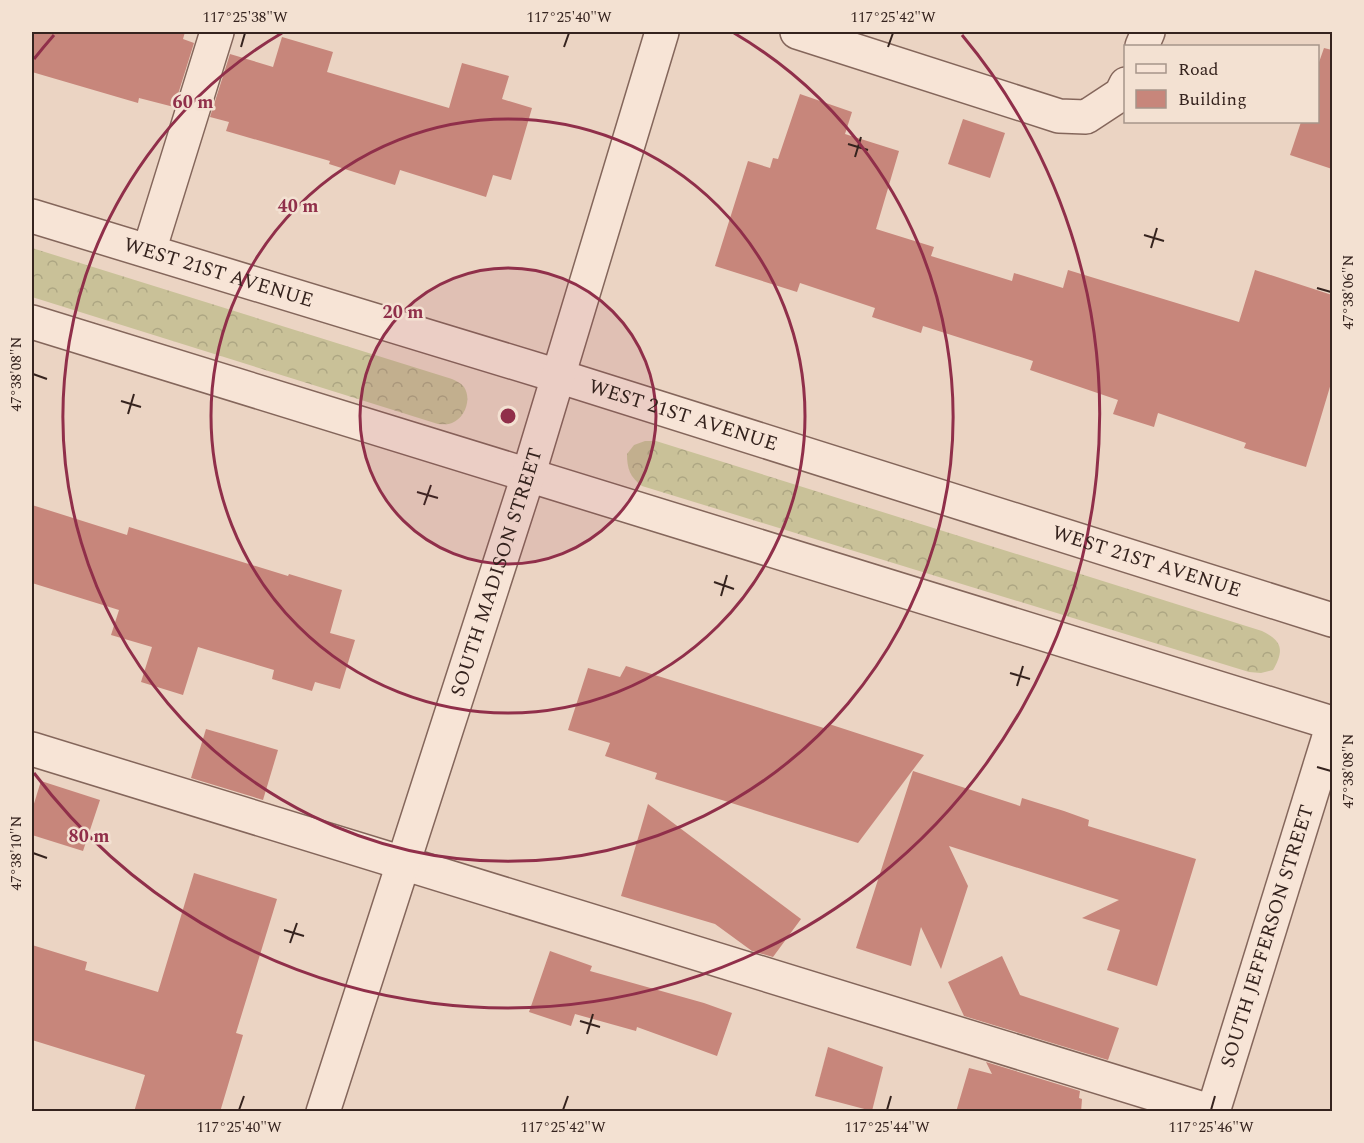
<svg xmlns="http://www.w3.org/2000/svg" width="1364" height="1143" viewBox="0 0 1364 1143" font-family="Spectral,serif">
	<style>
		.forest { fill: url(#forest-crowns) }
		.building { fill: #c7867b }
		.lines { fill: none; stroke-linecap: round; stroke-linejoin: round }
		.minor-casing { stroke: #84665b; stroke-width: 36 }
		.minor { stroke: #f7e4d6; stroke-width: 33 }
		.ticks { fill: none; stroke: #35231e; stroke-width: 2 }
		.ring { fill: none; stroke: #902f4a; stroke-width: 3 }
		.labels { text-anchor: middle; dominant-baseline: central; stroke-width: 5; stroke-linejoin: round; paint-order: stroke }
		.street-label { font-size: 20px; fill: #35231e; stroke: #f3e1d2 }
		.centre { fill: #902f4a; stroke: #f3e1d2; stroke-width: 3 }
		.ring-label { font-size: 18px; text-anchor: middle; font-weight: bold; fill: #902f4a; stroke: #f3e1d2; stroke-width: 5; stroke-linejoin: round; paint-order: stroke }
		.neatline { fill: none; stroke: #35231e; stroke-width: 2 }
		.ticks-label { font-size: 15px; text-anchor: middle; fill: #35231e }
	</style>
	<defs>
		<pattern id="forest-crowns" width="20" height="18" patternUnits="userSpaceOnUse" patternTransform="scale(1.5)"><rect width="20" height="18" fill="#c9c198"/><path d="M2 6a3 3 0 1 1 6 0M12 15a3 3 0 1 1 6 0" fill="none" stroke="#ada683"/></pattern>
	</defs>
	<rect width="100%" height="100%" fill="#ebd4c3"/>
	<g class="forest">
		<path d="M32,248L452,379C456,381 461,383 464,387C472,399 465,418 452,423C448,425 442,424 438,424L32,297Z"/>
		<path d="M645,441H656L1262,631C1283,641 1284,651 1273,670L1261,673L1249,672L642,486C630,477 627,469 627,454L634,445Z"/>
	</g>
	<g class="building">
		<path d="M32,32H185L183,39L194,43L174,107L139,98L138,103L32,72Z"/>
		<path d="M282,37L333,52L327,72L449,108L462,63L509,76L502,99L532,108L511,180L493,175L486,197L400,170L395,185L329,164L330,161L226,131L229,122L210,117L230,54L273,67Z"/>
		<path d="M1324,48L1332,50V169L1290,155L1301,122H1317V68Z"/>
		<path d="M800,94L852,112L845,134L899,151L876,229L934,247L931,256L1012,281L1014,273L1063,288L1068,270L1239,322L1255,270L1332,295V380L1306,467L1244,448L1246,443L1158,413L1154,427L1113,414L1118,400L1030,370L1033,361L923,326L921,333L872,317L875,308L800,283L797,292L715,266L748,161L770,168L773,158L778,159Z"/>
		<path d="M963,119L1005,133L990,178L948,164Z"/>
		<path d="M32,505L127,535L129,527L288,576L289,574L342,590L330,633L355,640L340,689L315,682L312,691L272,679L274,670L198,647L183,695L141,682L152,647L111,635L119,610L32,583Z"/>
		<path d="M626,666L827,729L829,724L924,755L858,843L655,779L657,773L605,756L610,743L568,730L588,668L620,677Z"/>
		<path d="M206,729L278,750L263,800L191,778Z"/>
		<path d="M913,771L1020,806L1022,798L1064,811L1089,820L1088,826L1196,859L1157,986L1107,970L1120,930L1082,918L1119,900L949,846L968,886L941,969L921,927L911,966L856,948Z"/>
		<path d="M41,781L100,800L83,851L32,835V810Z"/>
		<path d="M648,804L801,919L773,957L752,951L715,924L621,896Z"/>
		<path d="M194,873L277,899L236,1033L243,1035L220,1112H134L145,1075L32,1040V945L87,962L85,970L158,992Z"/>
		<path d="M550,951L592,966L590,971L704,1003L732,1013L717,1056L637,1027L636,1031L575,1014L571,1026L529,1012Z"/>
		<path d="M1002,956L1020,995L1119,1028L1108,1060L964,1016L948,982Z"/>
		<path d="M828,1047L883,1067L872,1111L815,1096Z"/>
		<path d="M986,1062L1080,1091L1079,1098L1082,1099L1081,1112H956L969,1068L992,1074Z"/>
	</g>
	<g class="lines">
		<defs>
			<g id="minor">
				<path d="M797,32L1059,116L1086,117L1121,94L1126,84"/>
				<path d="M1142,46L1148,32"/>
				<path id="s1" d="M32,216L558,376L1332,620"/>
				<path d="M149,251L217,32"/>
				<path d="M32,322L1332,723"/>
				<path d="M32,749L1213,1112"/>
				<path id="s2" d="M323,1112L528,476L662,32"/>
				<path id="s3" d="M1213,1112L1332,727"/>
			</g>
		</defs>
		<use href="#minor" class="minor-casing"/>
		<use href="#minor" class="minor"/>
	</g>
	<path class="ticks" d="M241,47L245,33M564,47L569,33M888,47L893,33M848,144L868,150M855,157L861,137M1144,235L1164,241M1151,248L1157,228M1317,288L1331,292M33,374L47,379M121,401L141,407M128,414L134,394M417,492L438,498M424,505L431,485M714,582L734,589M721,596L727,575M1010,673L1030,679M1017,686L1023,666M1317,767L1331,771M33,853L47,858M284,930L304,936M290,943L297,923M580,1021L600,1027M587,1034L593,1014M239,1110L244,1096M563,1110L568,1096M887,1110L891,1096M1211,1110L1215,1096"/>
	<circle cx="508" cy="416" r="148" fill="#902f4a" fill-opacity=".12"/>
	<g class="ring">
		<circle cx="508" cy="416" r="148"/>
		<circle cx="508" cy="416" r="297"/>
		<path d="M734 33A445 445 0 1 1 282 33"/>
		<path d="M34 59A593 593 0 0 1 54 35M962 35A593 593 0 1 1 34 773"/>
	</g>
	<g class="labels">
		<g class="street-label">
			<text stroke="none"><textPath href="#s1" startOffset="195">WEST 21ST AVENUE</textPath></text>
			<text stroke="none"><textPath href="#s1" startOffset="681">WEST 21ST AVENUE</textPath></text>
			<text stroke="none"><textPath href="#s1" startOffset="1167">WEST 21ST AVENUE</textPath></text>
			<text stroke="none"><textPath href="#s2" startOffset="567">SOUTH MADISON STREET</textPath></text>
			<text stroke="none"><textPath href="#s3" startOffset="184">SOUTH JEFFERSON STREET</textPath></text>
		</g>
	</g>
	<circle cx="508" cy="416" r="9" class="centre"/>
	<g class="ring-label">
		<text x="193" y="108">60 m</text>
		<text x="298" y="212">40 m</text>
		<text x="403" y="318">20 m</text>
		<text x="89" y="842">80 m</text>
	</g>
	<rect width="1364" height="1143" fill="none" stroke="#f3e1d2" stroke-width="66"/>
	<rect x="1124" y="45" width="195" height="78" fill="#f3e1d2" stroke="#a7958a" stroke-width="1.5"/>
	<rect x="1136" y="64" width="30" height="9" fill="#f7e4d6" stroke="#a7958a" stroke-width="1.5"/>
	<text x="1178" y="75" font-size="18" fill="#35231e">Road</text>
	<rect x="1136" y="90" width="30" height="18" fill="#c7867b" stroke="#a7958a" stroke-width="1.5"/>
	<text x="1178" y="105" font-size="18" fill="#35231e">Building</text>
	<rect x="33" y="33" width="1298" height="1077" class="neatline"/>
	<g class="ticks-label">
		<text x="245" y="22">117°25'38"W</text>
		<text x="569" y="22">117°25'40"W</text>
		<text x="893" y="22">117°25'42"W</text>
		<text transform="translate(1348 292) rotate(-90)" y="5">47°38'06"N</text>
		<text transform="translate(16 374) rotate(-90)" y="5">47°38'08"N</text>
		<text transform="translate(1348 771) rotate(-90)" y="5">47°38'08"N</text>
		<text transform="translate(16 853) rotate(-90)" y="5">47°38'10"N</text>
		<text x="239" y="1132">117°25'40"W</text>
		<text x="563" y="1132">117°25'42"W</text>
		<text x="887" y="1132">117°25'44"W</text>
		<text x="1211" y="1132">117°25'46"W</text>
	</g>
</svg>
